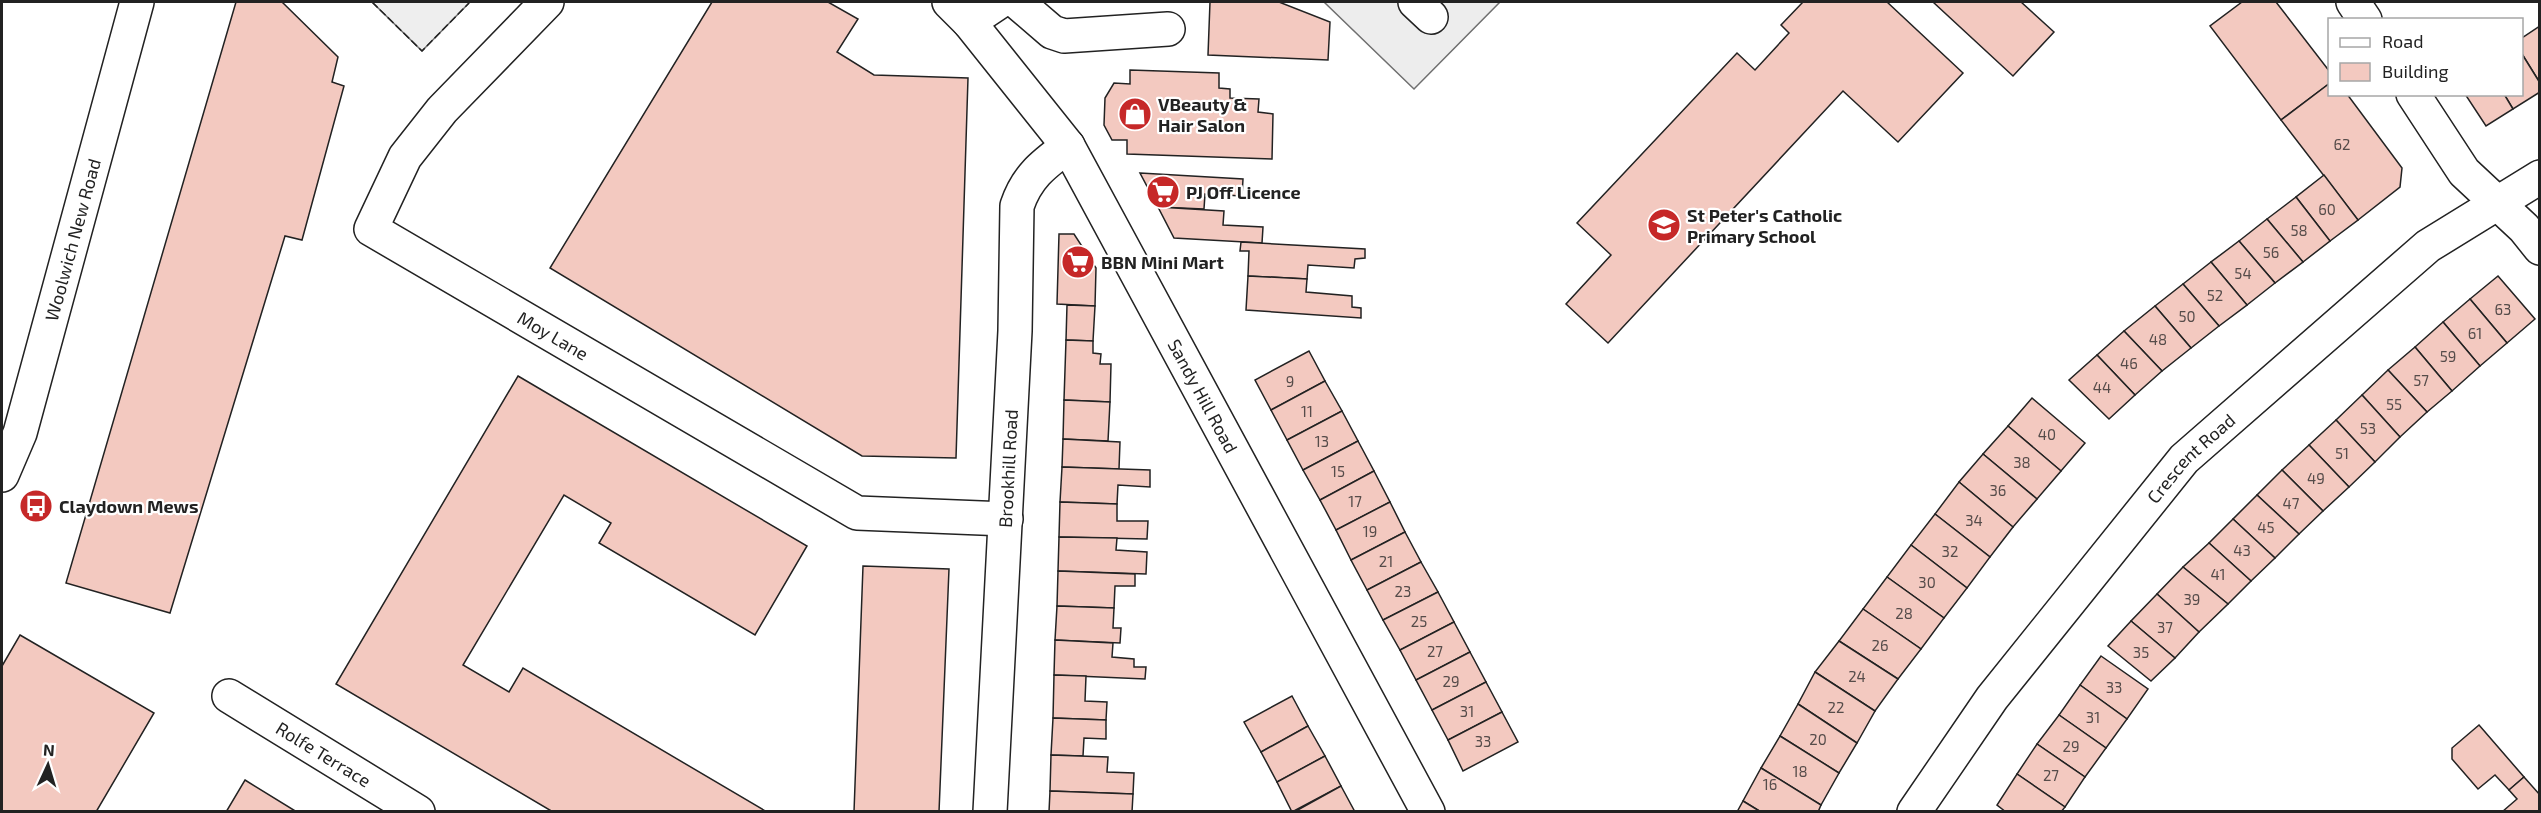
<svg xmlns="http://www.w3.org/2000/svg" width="2541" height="813" viewBox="0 0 2541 813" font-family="'Exo 2',sans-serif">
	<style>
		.green { fill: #eee; stroke: #6f6f6f; stroke-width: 1.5 }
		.parking { fill: #ededed; stroke: #6f6f6f; stroke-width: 1.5 }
		.building { fill: #f3c9c0; stroke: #222; stroke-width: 1.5 }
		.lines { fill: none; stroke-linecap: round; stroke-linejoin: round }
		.minor-casing { stroke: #222; stroke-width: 36 }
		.minor { stroke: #fff; stroke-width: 33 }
		.fence { stroke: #222; stroke-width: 1.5; stroke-dasharray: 8 3; stroke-linecap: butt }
		.labels { text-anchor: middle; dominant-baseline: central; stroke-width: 4.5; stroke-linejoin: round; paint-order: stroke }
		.number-label { font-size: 15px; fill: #564c4a }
		.poi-label { font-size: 18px; font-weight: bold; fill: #222; stroke: #fff; text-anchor: start }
		.street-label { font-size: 18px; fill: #222; stroke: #fff }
	</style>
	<rect width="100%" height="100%" fill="#fff"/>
	<path class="green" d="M372,2H468L469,3L422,51Z"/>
	<path class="parking" d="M1324,2H1500L1414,89Z"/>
	<g class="building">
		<path d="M236,2H282L338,57L332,82L344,86L302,240L285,236L170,613L66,583Z"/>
		<path d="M712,2H828L858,19L837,52L874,75L968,78L956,458L862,456L550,268Z"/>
		<path d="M1210,2H1279L1330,22L1328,60L1208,55Z"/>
		<path d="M1803,2H1887L1963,73L1898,142L1843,91L1608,343L1566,304L1611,255L1577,223L1737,53L1755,70L1789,33L1781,25Z"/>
		<path d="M1933,2H2021L2054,32L2013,76Z"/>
		<path d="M2242,2H2276L2330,72V83L2281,120L2210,26Z"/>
		<path d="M2540,26V83L2522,54V38Z"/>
		<path d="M2522,54L2540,83V92L2513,109L2504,94H2522Z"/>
		<path d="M1130,70L1219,73V88L1230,89V98L1259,99L1258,112L1273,114L1272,159L1127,154V140H1112L1104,125L1105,98L1114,83L1130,84Z"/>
		<path d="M2330,83V94H2347L2402,168L2400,187L2358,220L2281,120Z"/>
		<path d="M2465,94H2504L2513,109L2486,126Z"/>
		<path d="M1140,173L1243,179L1242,196L1205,194L1204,209L1158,207Z"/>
		<path d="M2324,175L2358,220L2330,241L2296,197Z"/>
		<path d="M2296,197L2330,241L2303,262L2267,219Z"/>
		<path d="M1158,207L1224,211L1223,225L1263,227L1262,243L1174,238Z"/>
		<path d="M2267,219L2303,262L2275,283L2239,241Z"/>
		<path d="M1059,234H1074L1096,268L1095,306L1057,304Z"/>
		<path d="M2239,241L2275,283L2247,305L2211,262Z"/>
		<path d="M1241,242L1365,249V258L1355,259L1354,268L1308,265L1307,279L1248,276L1249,251H1240Z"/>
		<path d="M2211,262L2247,305L2219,326L2183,284Z"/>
		<path d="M1248,276L1307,279L1306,292L1352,296V307L1361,308V318L1246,310Z"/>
		<path d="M2498,276L2535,319L2507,343L2470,299Z"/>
		<path d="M2183,284L2219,326L2191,348L2155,306Z"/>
		<path d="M2470,299L2507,343L2480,366L2443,322Z"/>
		<path d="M1067,305L1095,306L1093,341L1066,340Z"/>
		<path d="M2155,306L2191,348L2162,371L2124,331Z"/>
		<path d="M2443,322L2480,366L2452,391L2415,347Z"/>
		<path d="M2124,331L2162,371L2135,395L2097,355Z"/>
		<path d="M1066,340L1093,341V353L1101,354L1100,364H1111L1110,402L1064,400Z"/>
		<path d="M2415,347L2452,391L2427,412L2388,370Z"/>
		<path d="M1309,351L1325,381L1271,410L1255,380Z"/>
		<path d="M2097,355L2135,395L2109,419L2069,380Z"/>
		<path d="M2388,370L2427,412L2400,437L2362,395Z"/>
		<path d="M518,376L807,546L755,635L599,543L611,523L564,495L463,665L509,692L523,668L767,812H553L336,684Z"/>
		<path d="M1325,381L1342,411L1287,440L1271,410Z"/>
		<path d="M2362,395L2400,437L2375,462L2336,420Z"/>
		<path d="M2032,398L2085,443L2061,471L2008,426Z"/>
		<path d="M1064,400L1110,402L1108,441L1063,439Z"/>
		<path d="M1342,411L1358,441L1303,470L1287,440Z"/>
		<path d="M2336,420L2375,462L2349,487L2309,445Z"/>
		<path d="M2008,426L2061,471L2037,499L1983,454Z"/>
		<path d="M1063,439L1120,442L1119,469L1062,467Z"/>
		<path d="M1358,441L1374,471L1320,500L1303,470Z"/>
		<path d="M2309,445L2349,487L2323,511L2282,470Z"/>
		<path d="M1983,454L2037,499L2013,527L1959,482Z"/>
		<path d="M1062,467L1150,470V487L1118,485L1117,504L1060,502Z"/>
		<path d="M2282,470L2323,511L2299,534L2257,495Z"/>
		<path d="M1374,471L1390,502L1336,530L1320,500Z"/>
		<path d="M1959,482L2013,527L1990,557L1935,514Z"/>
		<path d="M2257,495L2299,534L2275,558L2233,519Z"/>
		<path d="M1060,502L1117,504V521H1148L1147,539L1059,537Z"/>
		<path d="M1390,502L1405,532L1351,560L1336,530Z"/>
		<path d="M1935,514L1990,557L1967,588L1911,545Z"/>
		<path d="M2233,519L2275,558L2251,581L2209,543Z"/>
		<path d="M1405,532L1421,562L1367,590L1351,560Z"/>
		<path d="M1059,537L1117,538L1116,550L1147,552L1146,574L1058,571Z"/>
		<path d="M2209,543L2251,581L2228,604L2183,567Z"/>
		<path d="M1911,545L1967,588L1944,618L1887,577Z"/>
		<path d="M1421,562L1438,592L1383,620L1367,590Z"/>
		<path d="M863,566L949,569L939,812H854Z"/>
		<path d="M2183,567L2228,604L2199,632L2157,594Z"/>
		<path d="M1058,571L1135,574V586H1115L1114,608L1057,606Z"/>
		<path d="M1887,577L1944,618L1921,649L1863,609Z"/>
		<path d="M1438,592L1454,622L1400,650L1383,620Z"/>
		<path d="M2157,594L2199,632L2175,658L2131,621Z"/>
		<path d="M1057,606L1114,608L1113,628H1121L1120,643L1055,640Z"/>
		<path d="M1863,609L1921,649L1898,679L1839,641Z"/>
		<path d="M2131,621L2175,658L2151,681L2108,646Z"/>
		<path d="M1454,622L1470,652L1416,680L1400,650Z"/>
		<path d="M20,635L154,713L96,812H2V666Z"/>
		<path d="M1055,640L1113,643L1112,657L1134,659V667H1146L1145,679L1054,675Z"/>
		<path d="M1839,641L1898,679L1875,711L1815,672Z"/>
		<path d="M1470,652L1486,682L1432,710L1416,680Z"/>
		<path d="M2101,656L2148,689L2127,719L2080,685Z"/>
		<path d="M1815,672L1875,711L1857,743L1798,704Z"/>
		<path d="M1054,675L1086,676L1085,701L1107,702L1106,720L1053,718Z"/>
		<path d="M1486,682L1502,712L1448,740L1432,710Z"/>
		<path d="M2080,685L2127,719L2106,748L2059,715Z"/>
		<path d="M1292,696L1308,726L1261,752L1244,722Z"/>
		<path d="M1798,704L1857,743L1839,773L1780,736Z"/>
		<path d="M1502,712L1518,742L1463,771L1448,740Z"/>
		<path d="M2059,715L2106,748L2085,777L2037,744Z"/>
		<path d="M1053,718L1106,720V739L1084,738L1083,756L1051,755Z"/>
		<path d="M2479,725L2524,777L2509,790L2495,775L2478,789L2452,759V748Z"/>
		<path d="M1308,726L1325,756L1277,782L1261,752Z"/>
		<path d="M1780,736L1839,773L1821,805L1761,768Z"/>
		<path d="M2037,744L2085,777L2065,807L2017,774Z"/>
		<path d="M1051,755L1108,757L1107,772L1134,773L1133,794L1050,791Z"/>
		<path d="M1325,756L1341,786L1292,812L1277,782Z"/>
		<path d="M1761,768L1821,805L1818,812H1761L1743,801Z"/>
		<path d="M2017,774L2065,807L2061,812H2006L1997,805Z"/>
		<path d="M2524,777L2540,795V812H2502L2517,799L2509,790Z"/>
		<path d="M245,780L297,812H226Z"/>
		<path d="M1341,786L1355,812H1294Z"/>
		<path d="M1050,791L1133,794L1132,812H1049Z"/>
		<path d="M1743,801L1761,812H1737Z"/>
	</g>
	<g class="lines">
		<defs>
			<g id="minor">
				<path id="s1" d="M547,2L442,110L405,157L371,229L857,513L1006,519"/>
				<path id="s2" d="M949,2L969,22L1068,146L1428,812"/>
				<path d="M1017,2L1052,32L1064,36L1168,29"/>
				<path d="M1415,2L1431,17"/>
				<path d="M2353,2L2365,20"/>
				<path d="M969,22L999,2"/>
				<path d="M2413,94L2464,172L2524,228L2540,248"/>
				<path id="s3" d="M2,475L20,433L137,2"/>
				<path id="s4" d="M229,696L418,812"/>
				<path id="s5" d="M990,812L1015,331L1017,206C1027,176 1044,164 1068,146"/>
				<path id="s6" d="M1914,812L1992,698L2184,459L2428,246L2540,177"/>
			</g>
		</defs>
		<use href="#minor" class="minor-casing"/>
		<use href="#minor" class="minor"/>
		<path class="fence" d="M372,2L422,51L469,3"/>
	</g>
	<defs>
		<symbol id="shop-disc" viewBox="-11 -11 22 22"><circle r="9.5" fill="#c62828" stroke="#fff"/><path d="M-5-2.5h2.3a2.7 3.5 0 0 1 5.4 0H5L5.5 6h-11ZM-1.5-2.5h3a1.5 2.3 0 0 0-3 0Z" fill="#fff"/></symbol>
		<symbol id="supermarket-disc" viewBox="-11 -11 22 22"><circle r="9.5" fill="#c62828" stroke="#fff"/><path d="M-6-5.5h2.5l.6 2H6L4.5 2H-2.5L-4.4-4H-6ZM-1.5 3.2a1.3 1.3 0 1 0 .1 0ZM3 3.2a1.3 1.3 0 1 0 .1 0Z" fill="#fff"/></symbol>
		<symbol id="school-disc" viewBox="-11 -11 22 22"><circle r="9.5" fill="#c62828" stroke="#fff"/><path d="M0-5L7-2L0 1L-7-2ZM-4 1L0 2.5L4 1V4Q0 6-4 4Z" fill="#fff"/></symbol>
		<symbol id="bus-disc" viewBox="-11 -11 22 22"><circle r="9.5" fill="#c62828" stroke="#fff"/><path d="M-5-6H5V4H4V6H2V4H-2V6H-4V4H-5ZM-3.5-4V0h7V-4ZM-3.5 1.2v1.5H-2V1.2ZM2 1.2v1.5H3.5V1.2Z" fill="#fff"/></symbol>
	</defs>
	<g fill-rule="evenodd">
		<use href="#shop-disc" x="1116" y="95" width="38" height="38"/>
		<use href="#supermarket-disc" x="1144" y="173" width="38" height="38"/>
		<use href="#school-disc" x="1645" y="206" width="38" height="38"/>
		<use href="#supermarket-disc" x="1059" y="243" width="38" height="38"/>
		<use href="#bus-disc" x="17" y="487" width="38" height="38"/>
	</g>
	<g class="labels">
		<g class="number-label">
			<text x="2342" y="144">62</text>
			<text x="2327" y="209">60</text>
			<text x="2299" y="230">58</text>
			<text x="2271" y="252">56</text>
			<text x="2243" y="273">54</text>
			<text x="2215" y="295">52</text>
			<text x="2503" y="309">63</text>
			<text x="2187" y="316">50</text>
			<text x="2475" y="333">61</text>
			<text x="2158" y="339">48</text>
			<text x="2448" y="356">59</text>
			<text x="2129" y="363">46</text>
			<text x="2421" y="380">57</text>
			<text x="1290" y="381">9</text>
			<text x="2102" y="387">44</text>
			<text x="2394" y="404">55</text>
			<text x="1307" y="411">11</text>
			<text x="2368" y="428">53</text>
			<text x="2047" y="434">40</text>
			<text x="1322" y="441">13</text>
			<text x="2342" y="453">51</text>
			<text x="2022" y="462">38</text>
			<text x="1338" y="471">15</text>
			<text x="2316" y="478">49</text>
			<text x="1998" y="490">36</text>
			<text x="1355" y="501">17</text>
			<text x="2291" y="503">47</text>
			<text x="1974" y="520">34</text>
			<text x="2266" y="527">45</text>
			<text x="1370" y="531">19</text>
			<text x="2242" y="550">43</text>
			<text x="1950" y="551">32</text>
			<text x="1386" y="561">21</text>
			<text x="2218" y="574">41</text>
			<text x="1927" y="582">30</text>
			<text x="1403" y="591">23</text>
			<text x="2192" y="599">39</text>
			<text x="1904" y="613">28</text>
			<text x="1419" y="621">25</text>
			<text x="2165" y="627">37</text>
			<text x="1880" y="645">26</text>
			<text x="1435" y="651">27</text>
			<text x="2141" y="652">35</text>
			<text x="1857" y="676">24</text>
			<text x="1451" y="681">29</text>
			<text x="2114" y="687">33</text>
			<text x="1836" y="707">22</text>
			<text x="1467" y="711">31</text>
			<text x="2093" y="717">31</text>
			<text x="1818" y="739">20</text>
			<text x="1483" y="741">33</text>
			<text x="2071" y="746">29</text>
			<text x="1800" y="771">18</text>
			<text x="2051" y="775">27</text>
			<text x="1770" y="784">16</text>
		</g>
		<g class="poi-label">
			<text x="1158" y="104">VBeauty &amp;<tspan x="1158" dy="21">Hair Salon</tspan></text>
			<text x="1186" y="192">PJ Off Licence</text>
			<text x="1687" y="215">St Peter's Catholic<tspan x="1687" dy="21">Primary School</tspan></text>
			<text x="1101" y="262">BBN Mini Mart</text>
			<text x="59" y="506">Claydown Mews</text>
		</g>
		<g class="street-label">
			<text stroke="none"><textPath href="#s3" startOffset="246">Woolwich New Road</textPath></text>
			<text stroke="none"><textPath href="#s1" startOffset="501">Moy Lane</textPath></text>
			<text stroke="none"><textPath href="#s2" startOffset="471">Sandy Hill Road</textPath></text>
			<text stroke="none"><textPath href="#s6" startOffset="450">Crescent Road</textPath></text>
			<text stroke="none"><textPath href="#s5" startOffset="344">Brookhill Road</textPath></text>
			<text stroke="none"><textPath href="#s4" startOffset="111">Rolfe Terrace</textPath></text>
		</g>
	</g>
	<rect width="2541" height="813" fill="none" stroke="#222222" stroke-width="6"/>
	<rect x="2328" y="18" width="195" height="78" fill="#ffffff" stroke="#a7a7a7" stroke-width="1.5"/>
	<rect x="2340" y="38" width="30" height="9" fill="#ffffff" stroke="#a7a7a7" stroke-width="1.5"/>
	<text x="2382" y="48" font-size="18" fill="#222222">Road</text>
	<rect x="2340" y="63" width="30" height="18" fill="#f3c9c0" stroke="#a7a7a7" stroke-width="1.5"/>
	<text x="2382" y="78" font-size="18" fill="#222222">Building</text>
	<g transform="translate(48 765) rotate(4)" stroke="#ffffff" stroke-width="4.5" paint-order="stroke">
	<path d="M0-4.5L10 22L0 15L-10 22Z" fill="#222222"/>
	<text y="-9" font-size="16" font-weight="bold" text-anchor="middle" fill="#222222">N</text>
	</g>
</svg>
